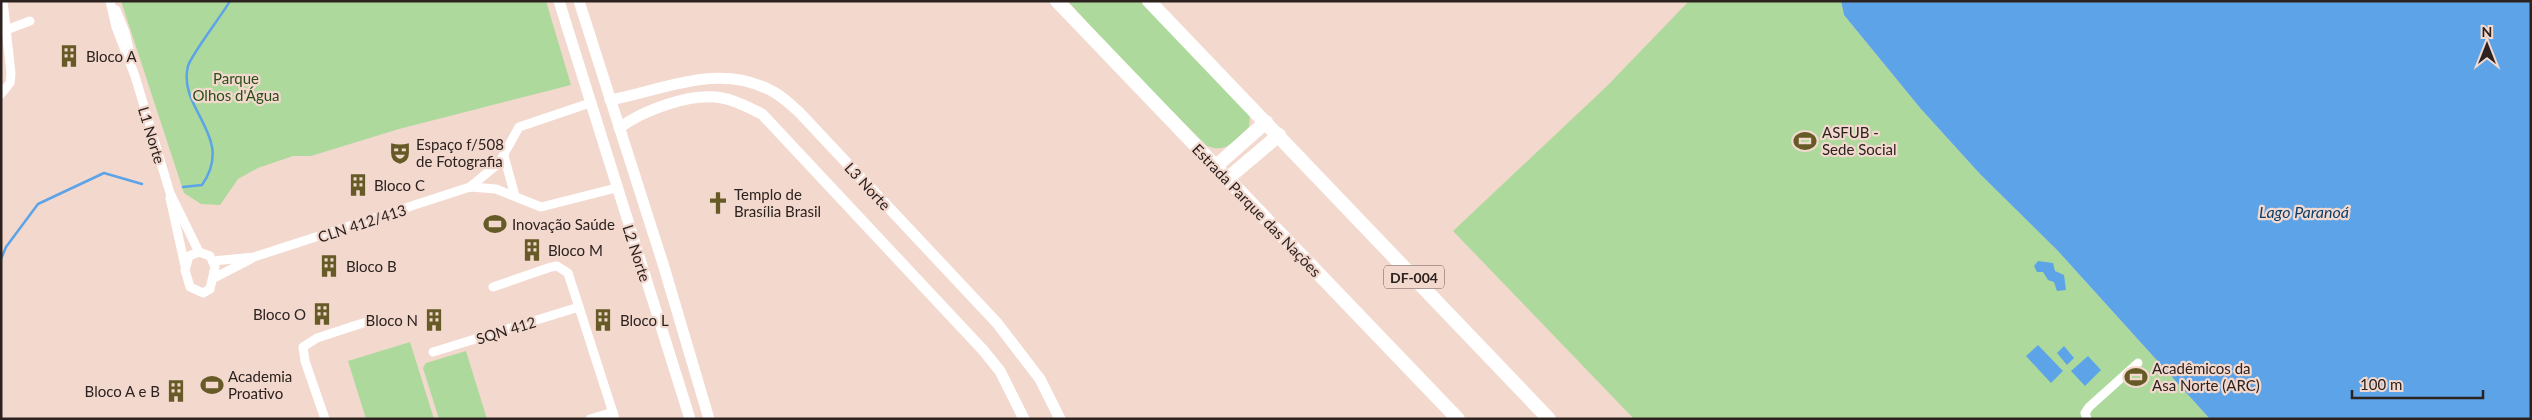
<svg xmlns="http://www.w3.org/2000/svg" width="2532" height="420" viewBox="0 0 2532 420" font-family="Lato,sans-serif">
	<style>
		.green { fill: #adda9c }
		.water { fill: #5ca3e8 }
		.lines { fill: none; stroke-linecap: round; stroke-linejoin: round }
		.stream { stroke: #5ca3e8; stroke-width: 2.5 }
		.minor { stroke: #fff; stroke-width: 9 }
		.major { stroke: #fff; stroke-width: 11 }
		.highway { stroke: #fff; stroke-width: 14 }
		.labels { text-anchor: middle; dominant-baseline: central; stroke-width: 4.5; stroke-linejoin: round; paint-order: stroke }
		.shield { fill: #f3d8ce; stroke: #685954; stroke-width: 1 }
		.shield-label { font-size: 14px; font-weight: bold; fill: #2c221f }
		.poi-label { font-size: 15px; fill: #2c221f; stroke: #f3d8ce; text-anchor: start }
		.park-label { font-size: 15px; fill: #294e18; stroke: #f3d8ce }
		.street-label { font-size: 15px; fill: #2c221f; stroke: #f3d8ce }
		.water-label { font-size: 16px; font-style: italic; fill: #0b406c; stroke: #f3d8ce }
	</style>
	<rect width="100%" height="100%" fill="#f3d8ce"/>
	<g class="green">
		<path d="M121,1H546L571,85L399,129L311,156H293L258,168L238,179L220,205L201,204L184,193Z"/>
		<path d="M1068,1H1141L1250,115L1249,127C1234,140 1228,154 1207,146L1122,61Z"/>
		<path d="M1689,1H1841L1844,15L1921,109L1980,174L2058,251L2210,419H1634L1453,231L1607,86Z"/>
		<path d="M410,342L434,419H366L348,361Z"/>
		<path d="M466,351L487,419H439L423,368L426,363Z"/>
	</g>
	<g class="water">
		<path d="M1841,1H2531V419H2210L2058,251L1980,174L1921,109L1844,15Z"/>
		<path d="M2038,261L2053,263L2055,271L2064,275L2066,290L2057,291L2054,282L2048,280L2043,272H2037L2034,266Z"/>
		<path d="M2038,345L2063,371L2051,383L2026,356Z"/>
		<path d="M2064,346L2074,358L2067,365L2057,353Z"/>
		<path d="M2088,356L2101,370L2085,386L2071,371Z"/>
	</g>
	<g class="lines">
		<g class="stream">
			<path d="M183,187L202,185C236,136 177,110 188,66C191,55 222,15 230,1"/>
			<path d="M1,259L6,247L38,204L104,173L142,184"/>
		</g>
		<g class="minor">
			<path d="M110,1L116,27L135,76L170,193L199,252"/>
			<path d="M116,10L125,32L132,61"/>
			<path d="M6,30L30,21"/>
			<path d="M1,94L10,83L11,73L3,1"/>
			<path d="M504,156L515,196"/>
			<path d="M470,187L499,163L519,127L590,103"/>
			<path d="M170,198L185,266"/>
			<path d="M199,252L210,256L215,267L210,289L203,293L190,287L185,270L189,256Z"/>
			<path d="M213,261L254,257L470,187L496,189L541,207L616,188"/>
			<path d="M214,278L251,259"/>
			<path d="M493,287L551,267L557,266L568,273L615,419"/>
			<path d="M433,352L579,307"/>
			<path d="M325,419L305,361L303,347L317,338L366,322"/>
			<path d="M590,419L613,412"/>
			<path d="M2087,419L2085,413L2089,407L2138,363"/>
		</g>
		<g class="major">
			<path d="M559,1L690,419"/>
			<path d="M579,1L664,267L709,419"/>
			<path d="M610,100C664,90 718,62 772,91C782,96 791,105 799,112L997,323L1040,379L1060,419"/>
			<path d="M619,128C644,110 691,92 722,98C736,100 749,108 762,114L983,350L1000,371L1024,419"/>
		</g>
		<g class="highway">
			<path d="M1057,1L1458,419"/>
			<path d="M1149,1L1549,419"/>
			<path d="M1215,167L1266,122"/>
			<path d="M1227,179L1279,135"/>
		</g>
	</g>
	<defs>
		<symbol id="building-bare" viewBox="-9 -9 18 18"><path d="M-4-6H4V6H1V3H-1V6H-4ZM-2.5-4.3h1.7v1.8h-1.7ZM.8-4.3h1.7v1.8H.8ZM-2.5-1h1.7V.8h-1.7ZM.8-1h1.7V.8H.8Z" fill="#665a27" stroke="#f3d8ce" stroke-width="2.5" paint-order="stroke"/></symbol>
		<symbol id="stadium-bare" viewBox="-9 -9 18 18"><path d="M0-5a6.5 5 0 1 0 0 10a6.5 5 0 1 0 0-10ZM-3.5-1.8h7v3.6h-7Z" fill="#665a27" stroke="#f3d8ce" stroke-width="2.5" paint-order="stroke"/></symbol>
		<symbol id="theatre-bare" viewBox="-9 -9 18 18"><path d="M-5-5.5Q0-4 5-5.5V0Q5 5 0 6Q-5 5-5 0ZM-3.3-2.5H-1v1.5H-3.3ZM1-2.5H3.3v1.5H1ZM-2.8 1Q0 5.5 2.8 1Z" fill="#665a27" stroke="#f3d8ce" stroke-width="2.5" paint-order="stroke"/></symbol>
		<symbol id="church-bare" viewBox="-9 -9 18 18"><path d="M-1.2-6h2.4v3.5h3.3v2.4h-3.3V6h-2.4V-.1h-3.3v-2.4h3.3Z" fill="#665a27" stroke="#f3d8ce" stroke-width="2.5" paint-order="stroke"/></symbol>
	</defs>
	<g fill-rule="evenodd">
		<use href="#building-bare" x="53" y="40" width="32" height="32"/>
		<use href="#stadium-bare" x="1789" y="125" width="32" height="32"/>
		<use href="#theatre-bare" x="384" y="137" width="32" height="32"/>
		<use href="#building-bare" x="342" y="169" width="32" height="32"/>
		<use href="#church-bare" x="702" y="187" width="32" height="32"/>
		<use href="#stadium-bare" x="479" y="208" width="32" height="32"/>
		<use href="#building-bare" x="516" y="234" width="32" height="32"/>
		<use href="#building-bare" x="313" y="250" width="32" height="32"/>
		<use href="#building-bare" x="306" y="298" width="32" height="32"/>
		<use href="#building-bare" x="418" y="304" width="32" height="32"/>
		<use href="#building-bare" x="587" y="304" width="32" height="32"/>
		<use href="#stadium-bare" x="2120" y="361" width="32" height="32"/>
		<use href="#stadium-bare" x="196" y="369" width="32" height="32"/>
		<use href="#building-bare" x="160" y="375" width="32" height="32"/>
	</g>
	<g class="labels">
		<rect class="shield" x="1384" y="265.5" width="60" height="23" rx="4"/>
		<g class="shield-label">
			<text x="1414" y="277">DF-004</text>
		</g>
		<g class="poi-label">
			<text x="86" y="56">Bloco A</text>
			<text x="1822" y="132">ASFUB -<tspan x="1822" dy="17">Sede Social</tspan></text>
			<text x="416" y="144">Espaço f/508<tspan x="416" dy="17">de Fotografia</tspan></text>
			<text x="374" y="185">Bloco C</text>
			<text x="734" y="194">Templo de<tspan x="734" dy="17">Brasília Brasil</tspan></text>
			<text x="512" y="224">Inovação Saúde</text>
			<text x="548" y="250">Bloco M</text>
			<text x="346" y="266">Bloco B</text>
			<text x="306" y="314" text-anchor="end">Bloco O</text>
			<text x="418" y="320" text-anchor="end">Bloco N</text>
			<text x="620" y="320">Bloco L</text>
			<text x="2152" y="368">Acadêmicos da<tspan x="2152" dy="17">Asa Norte (ARC)</tspan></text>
			<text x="228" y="376">Academia<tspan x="228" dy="17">Proativo</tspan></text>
			<text x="160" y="391" text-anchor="end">Bloco A e B</text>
		</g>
		<g class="park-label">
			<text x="236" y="78">Parque<tspan x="236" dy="17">Olhos d'Água</tspan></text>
		</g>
		<g class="street-label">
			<text transform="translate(152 135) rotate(73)">L1 Norte</text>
			<text transform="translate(868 186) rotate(47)">L3 Norte</text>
			<text transform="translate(1257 210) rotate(46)">Estrada Parque das Nações</text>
			<text transform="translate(362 223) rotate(-18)">CLN 412/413</text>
			<text transform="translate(637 253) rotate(72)">L2 Norte</text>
			<text transform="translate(506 330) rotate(-17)">SQN 412</text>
		</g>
		<g class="water-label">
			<text x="2304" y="211">Lago Paranoá</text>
		</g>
	</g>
	<rect width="2532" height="420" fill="none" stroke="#2c221f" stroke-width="5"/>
	<g transform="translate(2487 45)" stroke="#f3d8ce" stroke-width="4" paint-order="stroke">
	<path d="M0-4L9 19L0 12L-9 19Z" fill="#2c221f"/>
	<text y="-8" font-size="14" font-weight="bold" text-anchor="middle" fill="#2c221f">N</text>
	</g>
	<path d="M2352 390v8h131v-8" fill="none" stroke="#2c221f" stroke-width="2.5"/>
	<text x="2360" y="390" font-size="15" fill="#2c221f" stroke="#f3d8ce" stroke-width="4" paint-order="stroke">100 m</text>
</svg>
